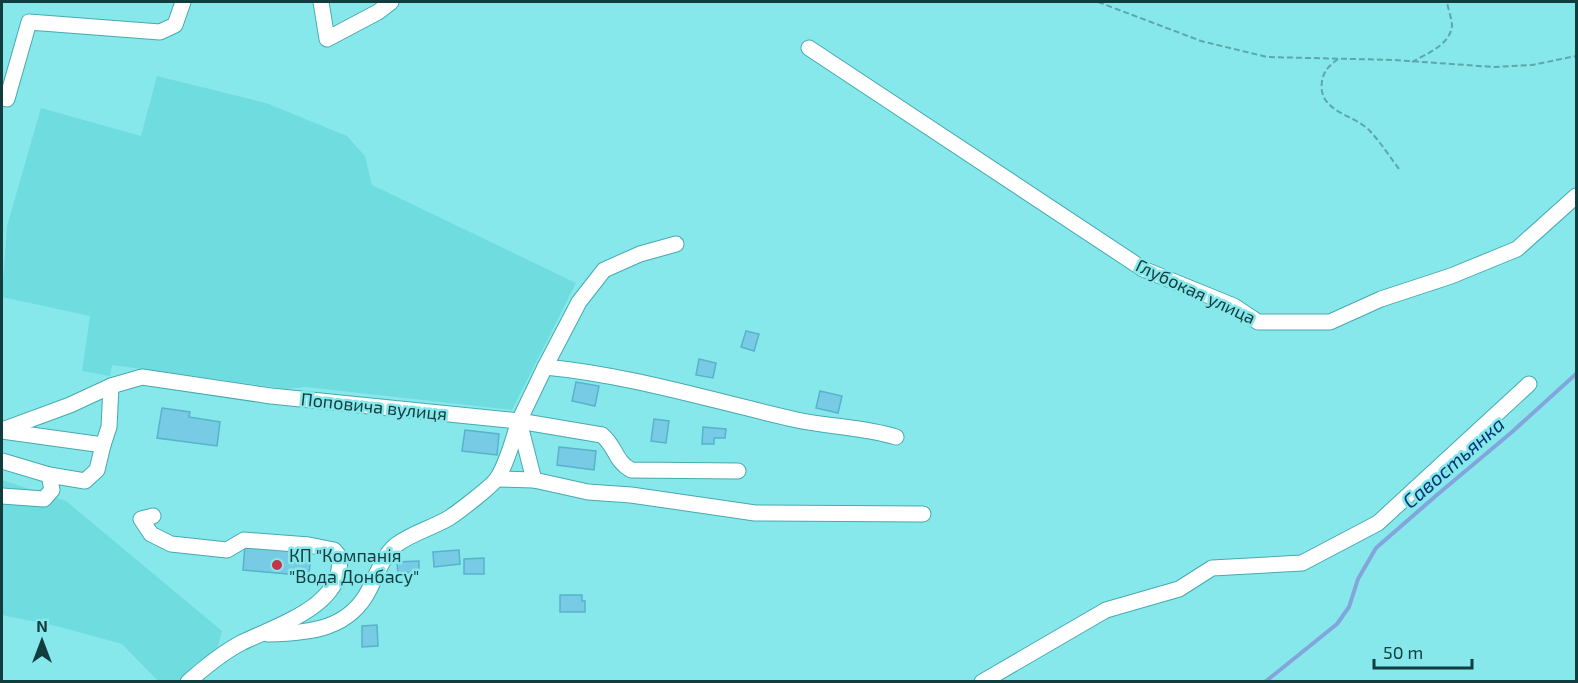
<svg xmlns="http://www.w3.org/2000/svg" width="1578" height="683" viewBox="0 0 1578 683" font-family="'Exo 2',sans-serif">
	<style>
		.built { fill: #6fdce0 }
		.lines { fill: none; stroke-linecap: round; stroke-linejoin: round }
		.stream { stroke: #82a6dc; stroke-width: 4 }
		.building { fill: #77cbe4; stroke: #58b2ca; stroke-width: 1.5 }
		.minor-casing { stroke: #46aaae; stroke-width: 17 }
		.path { stroke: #5ba8ab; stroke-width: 2; stroke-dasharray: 6 3; stroke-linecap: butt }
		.minor { stroke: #fff; stroke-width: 15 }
		.poi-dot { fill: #c43446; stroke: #87e8ec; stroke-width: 2 }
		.labels { text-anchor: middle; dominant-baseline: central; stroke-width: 5; stroke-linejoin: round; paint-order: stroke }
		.street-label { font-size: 18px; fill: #123d3e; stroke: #87e8ec }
		.poi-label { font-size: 18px; fill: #123d3e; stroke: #87e8ec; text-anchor: start }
		.water-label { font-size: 20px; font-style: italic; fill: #073575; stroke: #87e8ec }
	</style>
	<rect width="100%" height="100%" fill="#87e8ec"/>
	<g class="built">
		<path d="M157,76L266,103L347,136L365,156L372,185L576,283L512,410L306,387L287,389L112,365L110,376L82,371L90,316L2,297L7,226L41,108L141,136Z"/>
		<path d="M2,480L66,501L222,631L217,650L194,665L180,681H158L122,644L56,626L2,615Z"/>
	</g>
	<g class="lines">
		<path class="stream" d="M1265,682L1337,624L1349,607L1358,579L1376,548L1438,494L1512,432L1576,374"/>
	</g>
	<g class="building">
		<path d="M746,331L759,334L754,351L741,347Z"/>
		<path d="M699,359L716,363L713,378L696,375Z"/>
		<path d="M576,382L599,386L595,406L572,401Z"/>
		<path d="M820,391L842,396L838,413L816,408Z"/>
		<path d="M162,408L190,412L189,417L220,422L217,446L157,438Z"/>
		<path d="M654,419L669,421L666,443L651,441Z"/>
		<path d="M703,427L726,429L725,438H714V444H702Z"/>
		<path d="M465,430L499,434L497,455L462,451Z"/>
		<path d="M559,447L596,451L594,470L557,465Z"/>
		<path d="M245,545L311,551L309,576L243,570Z"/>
		<path d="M459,550L460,564L434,567L433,552Z"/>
		<path d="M484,558V574H464V559Z"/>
		<path d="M419,561V572L398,573L397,562Z"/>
		<path d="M560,595H582V601H585V612H560Z"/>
		<path d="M377,625L378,646L362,647V626Z"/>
	</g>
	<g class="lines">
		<defs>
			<g id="minor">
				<path d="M321,2L327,39L378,12L391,2"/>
				<path d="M809,48L1143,269L1234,306L1258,322H1330L1381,299L1451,276L1517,249L1576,196"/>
				<path d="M2,98L7,99L29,22L160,32L175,25L183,2"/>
				<path d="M545,367C630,375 713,401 797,420C830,427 864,427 896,437"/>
				<path d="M519,421L545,367L579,302L604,270L640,254L676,244"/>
				<path d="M2,430L70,405L111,386L142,377L271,396L519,421L602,435C617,448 614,460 631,470L738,471"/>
				<path d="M2,431L103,445L97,470L85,481L49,475"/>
				<path d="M103,445L109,427L111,386"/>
				<path d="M2,461L49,475L52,490L44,499L2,496"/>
				<path d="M498,479L534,480L588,492L631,495L755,513L923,514"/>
				<path d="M153,516L141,519L151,534L171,544L227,550L244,540L309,545L334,550L339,556C347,605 275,626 241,643C222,653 205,667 188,682"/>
				<path d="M268,634C309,633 350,630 370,588C377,574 383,556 396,545C412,533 432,528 449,518C458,512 494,485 498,477C508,461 513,439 519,421L534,480"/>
				<path d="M982,682L1106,610L1179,589L1212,568L1302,563L1378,523L1529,384"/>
			</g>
		</defs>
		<use href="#minor" class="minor-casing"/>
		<g class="path">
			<path d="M1098,2L1201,41L1267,57L1395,60L1494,67L1532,65L1576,56"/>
			<path d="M1338,59C1330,65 1324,70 1322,81C1317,112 1354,114 1370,131C1381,143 1390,157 1399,169"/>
			<path d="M1412,62C1426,54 1450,45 1452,26C1452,19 1448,9 1447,2"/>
		</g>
		<use href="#minor" class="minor"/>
	</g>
	<circle class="poi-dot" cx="277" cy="565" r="6"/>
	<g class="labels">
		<g class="street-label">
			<text transform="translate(1196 291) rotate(25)">Глубокая улица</text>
			<text transform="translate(374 406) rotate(6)">Поповича вулиця</text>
		</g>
		<g class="poi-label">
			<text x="289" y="555">КП "Компанія<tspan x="289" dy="21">"Вода Донбасу"</tspan></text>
		</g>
		<g class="water-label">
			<text transform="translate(1453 462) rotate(-41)">Савостьянка</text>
		</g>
	</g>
	<rect width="1578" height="683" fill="none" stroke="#123d3e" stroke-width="6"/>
	<g transform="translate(42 641)" stroke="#87e8ec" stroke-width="4.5" paint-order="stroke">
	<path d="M0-4.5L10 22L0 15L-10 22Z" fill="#123d3e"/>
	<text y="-9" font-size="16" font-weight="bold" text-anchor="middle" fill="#123d3e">N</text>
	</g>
	<path d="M1374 659v9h98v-9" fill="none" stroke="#123d3e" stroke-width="3"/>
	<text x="1383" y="659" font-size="18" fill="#123d3e" stroke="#87e8ec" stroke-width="4.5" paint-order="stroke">50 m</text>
</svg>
